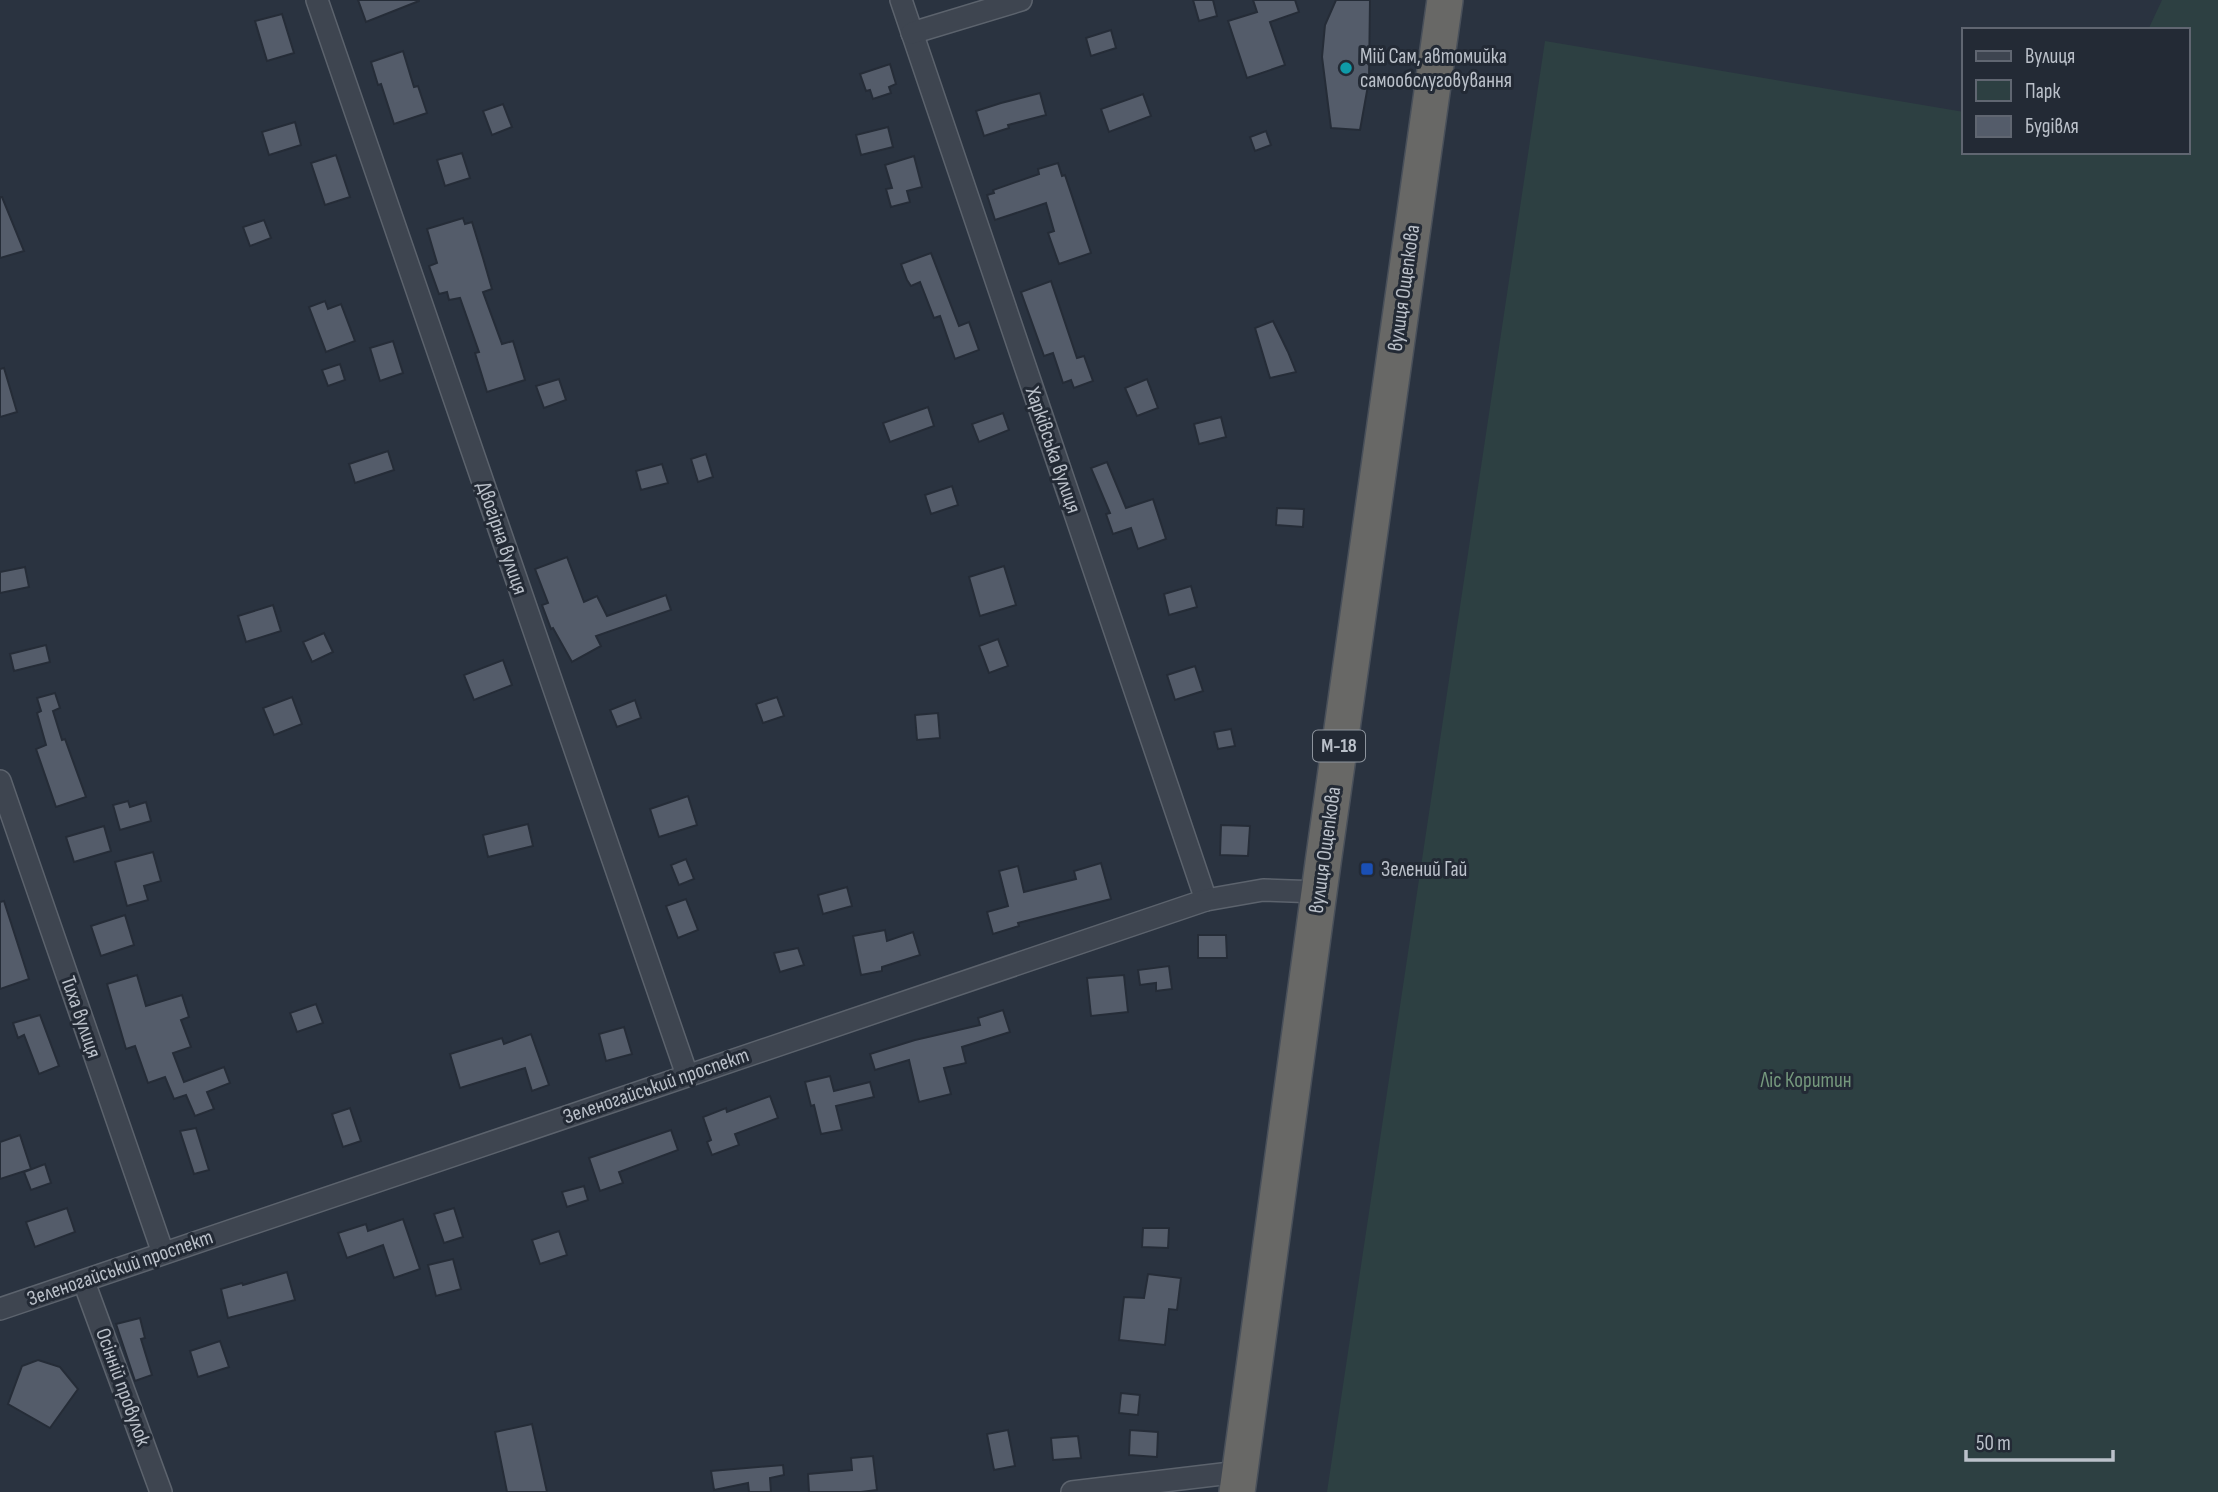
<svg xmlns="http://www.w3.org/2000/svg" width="2218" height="1492" viewBox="0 0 2218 1492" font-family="'Sofia Sans Condensed',sans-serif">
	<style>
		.green { fill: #2d4042 }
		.building { fill: #545c6a; stroke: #252c37; stroke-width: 2 }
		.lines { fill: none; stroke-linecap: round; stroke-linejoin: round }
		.minor-casing { stroke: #5c636d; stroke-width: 24 }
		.trunk-casing { stroke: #49505a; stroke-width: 38 }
		.minor { stroke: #3e4550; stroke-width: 21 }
		.trunk { stroke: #686866; stroke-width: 35 }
		.culture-dot { fill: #0f9aa8; stroke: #232a35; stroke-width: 2.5 }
		.transit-dot { fill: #1a4fb4; stroke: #232a35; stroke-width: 2.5 }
		.labels { text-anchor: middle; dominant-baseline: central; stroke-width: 6; stroke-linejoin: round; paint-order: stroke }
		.shield { fill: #232a35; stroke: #8d949d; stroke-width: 2 }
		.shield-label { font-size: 19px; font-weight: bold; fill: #bbc1ca }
		.poi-label { font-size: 21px; fill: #bbc1ca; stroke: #232a35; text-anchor: start }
		.street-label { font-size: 21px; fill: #bbc1ca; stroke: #232a35 }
		.park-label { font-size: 21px; fill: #75987d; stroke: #232a35 }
	</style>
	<rect width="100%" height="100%" fill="#2a3340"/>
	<path class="green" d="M2162,0H2218V1492H1327L1545,41L1964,112V152H2188V30H2148Z"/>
	<g class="building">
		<path d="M358,0H419V1L366,22Z"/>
		<path d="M1193,0H1213L1217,16L1199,21Z"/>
		<path d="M1253,0H1295L1299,12L1270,22L1285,65L1247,78L1228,21L1257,12Z"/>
		<path d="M1336,0H1370L1369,80L1360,130L1331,128L1322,57L1325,25Z"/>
		<path d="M282,14L294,53L267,61L255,21Z"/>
		<path d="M1111,30L1116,48L1091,56L1086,38Z"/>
		<path d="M403,51L414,87L418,86L427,113L394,124L381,84L378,85L371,62Z"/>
		<path d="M890,64L896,84L889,87L891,93L873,99L870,90L866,91L860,74Z"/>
		<path d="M1040,93L1046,115L1008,125L1009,128L984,136L976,111L1001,103Z"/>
		<path d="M1143,94L1151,116L1109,132L1101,109Z"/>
		<path d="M503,104L512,127L492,135L483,111Z"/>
		<path d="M295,122L301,145L269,155L262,132Z"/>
		<path d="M888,127L893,147L861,155L856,135Z"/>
		<path d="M1266,131L1271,145L1255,151L1250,137Z"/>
		<path d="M462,153L470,178L445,186L437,160Z"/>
		<path d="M336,155L350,197L325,205L311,163Z"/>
		<path d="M914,156L922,187L907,191L910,202L891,207L886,189L892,188L885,165Z"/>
		<path d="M1058,163L1062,176L1065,175L1091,253L1059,264L1048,233L1054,231L1046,203L995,220L987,195L994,193L993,190L1039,174L1038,169Z"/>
		<path d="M0,197H2L24,251L0,258Z"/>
		<path d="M463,218L465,224L472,222L483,258L492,289L483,292L502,344L513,341L525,380L487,392L475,353L479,352L460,298L449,300L447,292L439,294L429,266L437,263L427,229Z"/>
		<path d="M264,220L271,238L250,246L243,227Z"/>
		<path d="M931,253L959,326L969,322L979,350L955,359L940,316L934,318L920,282L911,286L907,280L901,264Z"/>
		<path d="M1051,281L1077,358L1084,356L1093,381L1074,388L1071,380L1063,383L1053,353L1044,356L1021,292Z"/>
		<path d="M325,301L328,309L341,304L355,341L326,352L309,307Z"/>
		<path d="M1273,321L1288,352L1296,372L1270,378L1255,328Z"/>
		<path d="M393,341L403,373L380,381L370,348Z"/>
		<path d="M340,364L345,380L328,386L322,370Z"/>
		<path d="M4,368L17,412L0,417V369Z"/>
		<path d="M559,379L566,400L544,408L536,386Z"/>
		<path d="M1147,379L1158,408L1137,416L1125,388Z"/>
		<path d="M928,407L934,426L890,442L883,423Z"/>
		<path d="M1003,413L1009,430L979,442L972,424Z"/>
		<path d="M1221,417L1226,437L1199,444L1194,424Z"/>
		<path d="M388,451L394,470L355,483L349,464Z"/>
		<path d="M706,454L713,477L698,482L691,459Z"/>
		<path d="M1107,462L1126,508L1153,499L1166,539L1138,549L1131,528L1113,534L1106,514L1110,513L1091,468Z"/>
		<path d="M662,464L668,483L641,490L636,471Z"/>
		<path d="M952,486L958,505L931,514L925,495Z"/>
		<path d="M1277,508L1304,509L1303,527L1276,525Z"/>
		<path d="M567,557L584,602L597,596L607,616L666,595L671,610L596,636L601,646L572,662L553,628L551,629L542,605L548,603L535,569Z"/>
		<path d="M1004,566L1016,605L980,616L969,577Z"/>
		<path d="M25,567L29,587L0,593V572Z"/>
		<path d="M1191,586L1197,607L1169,615L1164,594Z"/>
		<path d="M273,605L281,631L246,642L238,616Z"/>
		<path d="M324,633L333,652L312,662L303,642Z"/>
		<path d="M998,639L1008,666L989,673L979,646Z"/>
		<path d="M46,645L50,662L14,671L10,654Z"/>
		<path d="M503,660L512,685L474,700L464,675Z"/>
		<path d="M1195,666L1203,691L1175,700L1167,675Z"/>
		<path d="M55,693L60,708L53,711L62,740L65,739L86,797L56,807L36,749L46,745L37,713L41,711L37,698Z"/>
		<path d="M292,697L302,724L274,735L263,708Z"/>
		<path d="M777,697L784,716L763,723L756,704Z"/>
		<path d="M635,700L641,718L617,727L610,710Z"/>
		<path d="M938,713L940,738L917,740L915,715Z"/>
		<path d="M1231,729L1235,746L1218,749L1214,732Z"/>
		<path d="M688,796L697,825L659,837L650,809Z"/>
		<path d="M128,801L130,807L146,802L151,821L120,830L113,805Z"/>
		<path d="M528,824L533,846L488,857L483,835Z"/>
		<path d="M1221,825L1250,826L1248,856L1220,855Z"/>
		<path d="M104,826L111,851L74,862L66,837Z"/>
		<path d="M153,852L161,881L144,886L148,900L127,906L115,862Z"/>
		<path d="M686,859L694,879L679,885L671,865Z"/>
		<path d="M1101,863L1111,899L1018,923L1019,926L993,934L987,912L1008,906L999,871L1018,866L1024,892L1076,879L1074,871Z"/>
		<path d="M847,887L852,906L823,914L818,895Z"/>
		<path d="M686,899L698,930L678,938L666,906Z"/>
		<path d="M4,901L29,979L0,989V902Z"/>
		<path d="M125,915L134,945L101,956L91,926Z"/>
		<path d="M885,930L887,941L913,932L920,955L882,967V971L861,975L853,936Z"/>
		<path d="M1198,935H1226L1227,958H1198Z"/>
		<path d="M798,948L804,965L780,972L774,953Z"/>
		<path d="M1169,966L1172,989L1156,991V983L1140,985L1138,970Z"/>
		<path d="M137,975L146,1006L182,995L189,1017L181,1020L191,1047L173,1053L184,1082L224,1067L230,1083L207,1092L214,1109L195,1116L186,1095L174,1099L165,1077L148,1083L135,1046L126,1049L107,984Z"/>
		<path d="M1124,975L1128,1012L1091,1016L1087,978Z"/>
		<path d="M316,1004L323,1023L297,1032L290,1013Z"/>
		<path d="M1003,1010L1010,1032L962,1047L966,1063L944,1068L951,1094L919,1102L909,1060L875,1070L870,1054L915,1040L980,1025L978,1018Z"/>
		<path d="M40,1015L59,1066L39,1074L24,1035L18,1038L13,1023Z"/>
		<path d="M624,1027L632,1054L606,1061L599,1034Z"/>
		<path d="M531,1034L549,1085L532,1091L525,1068L460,1088L450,1054L502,1038L504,1044Z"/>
		<path d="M830,1076L834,1091L870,1082L874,1097L836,1106L842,1130L821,1134L814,1105L811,1106L805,1082Z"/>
		<path d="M770,1096L778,1118L735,1134L739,1145L712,1155L707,1142L711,1140L703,1117L726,1108L727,1112Z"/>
		<path d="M350,1108L361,1141L343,1147L332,1114Z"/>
		<path d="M196,1128L209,1170L194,1174L180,1131Z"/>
		<path d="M671,1130L678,1150L619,1172L623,1183L600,1191L589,1158Z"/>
		<path d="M20,1135L31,1169L0,1179V1142Z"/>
		<path d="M45,1164L51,1183L31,1190L24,1172Z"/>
		<path d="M584,1186L588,1200L567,1207L562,1192Z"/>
		<path d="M67,1208L75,1232L35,1247L26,1222Z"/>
		<path d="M454,1208L463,1237L444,1243L434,1214Z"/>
		<path d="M403,1219L420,1269L394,1278L383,1245L347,1258L338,1233L366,1224L368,1231Z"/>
		<path d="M1143,1228H1169L1168,1248L1142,1247Z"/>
		<path d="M559,1231L567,1255L540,1264L532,1240Z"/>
		<path d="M453,1259L461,1289L436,1296L428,1265Z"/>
		<path d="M287,1272L295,1300L228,1318L221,1289L242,1283L243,1285Z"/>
		<path d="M1148,1274L1181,1278L1177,1310L1169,1309L1165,1345L1119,1340L1124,1297L1144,1298Z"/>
		<path d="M140,1318L145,1338L141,1339L152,1375L135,1381L116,1324Z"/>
		<path d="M220,1341L229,1367L198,1377L190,1351Z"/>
		<path d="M38,1360L60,1367L78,1389L50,1428L8,1404L22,1366Z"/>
		<path d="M1121,1393L1140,1395L1138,1415L1119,1413Z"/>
		<path d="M532,1424L547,1492H507L495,1432Z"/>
		<path d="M1008,1430L1015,1466L994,1470L987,1434Z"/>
		<path d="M1130,1430L1158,1432L1157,1457L1129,1455Z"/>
		<path d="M1078,1436L1081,1458L1053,1460L1051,1438Z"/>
		<path d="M873,1456L877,1490L861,1492H809L808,1474L852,1470L851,1458Z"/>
		<path d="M783,1465L784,1475L770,1478L771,1492H749L748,1483L714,1490L711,1471Z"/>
	</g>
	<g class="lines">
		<defs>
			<g id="minor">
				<path d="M317,0L687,1075"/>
				<path d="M901,0L1206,900"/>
				<path d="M912,33L1021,0"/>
				<path d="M0,781L163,1253"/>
				<path d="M84,1282L161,1492"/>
				<path d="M0,1309L1206,900L1263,890L1319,892"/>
				<path d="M1072,1492L1239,1472"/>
			</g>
			<path id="trunk" d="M1237,1492L1323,863L1445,0"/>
		</defs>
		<use href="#minor" class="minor-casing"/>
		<use href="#trunk" class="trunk-casing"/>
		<use href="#minor" class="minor"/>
		<use href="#trunk" class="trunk"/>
	</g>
	<circle class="culture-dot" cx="1346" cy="68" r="7"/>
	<rect class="transit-dot" x="1360" y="862" width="14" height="14" rx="3.5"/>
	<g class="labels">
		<rect class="shield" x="1313" y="730.5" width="52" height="31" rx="5"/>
		<g class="shield-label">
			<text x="1339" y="746">М-18</text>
		</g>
		<g class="poi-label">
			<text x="1360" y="56">Мій Сам, автомийка<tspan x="1360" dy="24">самообслуговування</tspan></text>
			<text x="1381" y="869">Зелений Гай</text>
		</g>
		<g class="street-label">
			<text transform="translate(1404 288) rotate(-82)">вулиця Ощепкова</text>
			<text transform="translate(1053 450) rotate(71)">Харківська вулиця</text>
			<text transform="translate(502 538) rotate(71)">Двогірна вулиця</text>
			<text transform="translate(1325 850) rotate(-82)">вулиця Ощепкова</text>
			<text transform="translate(81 1017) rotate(71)">Тиха вулиця</text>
			<text transform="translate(656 1086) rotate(-19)">Зеленогайський проспект</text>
			<text transform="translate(120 1268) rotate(-19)">Зеленогайський проспект</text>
			<text transform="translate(123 1387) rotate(70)">Осінній провулок</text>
		</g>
		<g class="park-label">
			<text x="1806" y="1080">Ліс Коритин</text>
		</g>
	</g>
	<rect x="1962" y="28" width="228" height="126" fill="#232a35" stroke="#606671" stroke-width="2"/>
	<rect x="1976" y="51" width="35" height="10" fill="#3e4550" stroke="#606671" stroke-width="2"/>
	<text x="2025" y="63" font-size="21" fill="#bbc1ca">Вулиця</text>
	<rect x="1976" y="80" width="35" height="21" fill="#2d4042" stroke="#606671" stroke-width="2"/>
	<text x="2025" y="98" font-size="21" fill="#bbc1ca">Парк</text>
	<rect x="1976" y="116" width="35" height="21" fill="#545c6a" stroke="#606671" stroke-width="2"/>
	<text x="2025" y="133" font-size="21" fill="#bbc1ca">Будівля</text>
	<path d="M1966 1450v10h147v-10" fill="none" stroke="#bbc1ca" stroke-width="3.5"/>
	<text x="1976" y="1450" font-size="21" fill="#bbc1ca" stroke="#232a35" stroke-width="5" paint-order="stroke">50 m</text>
</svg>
